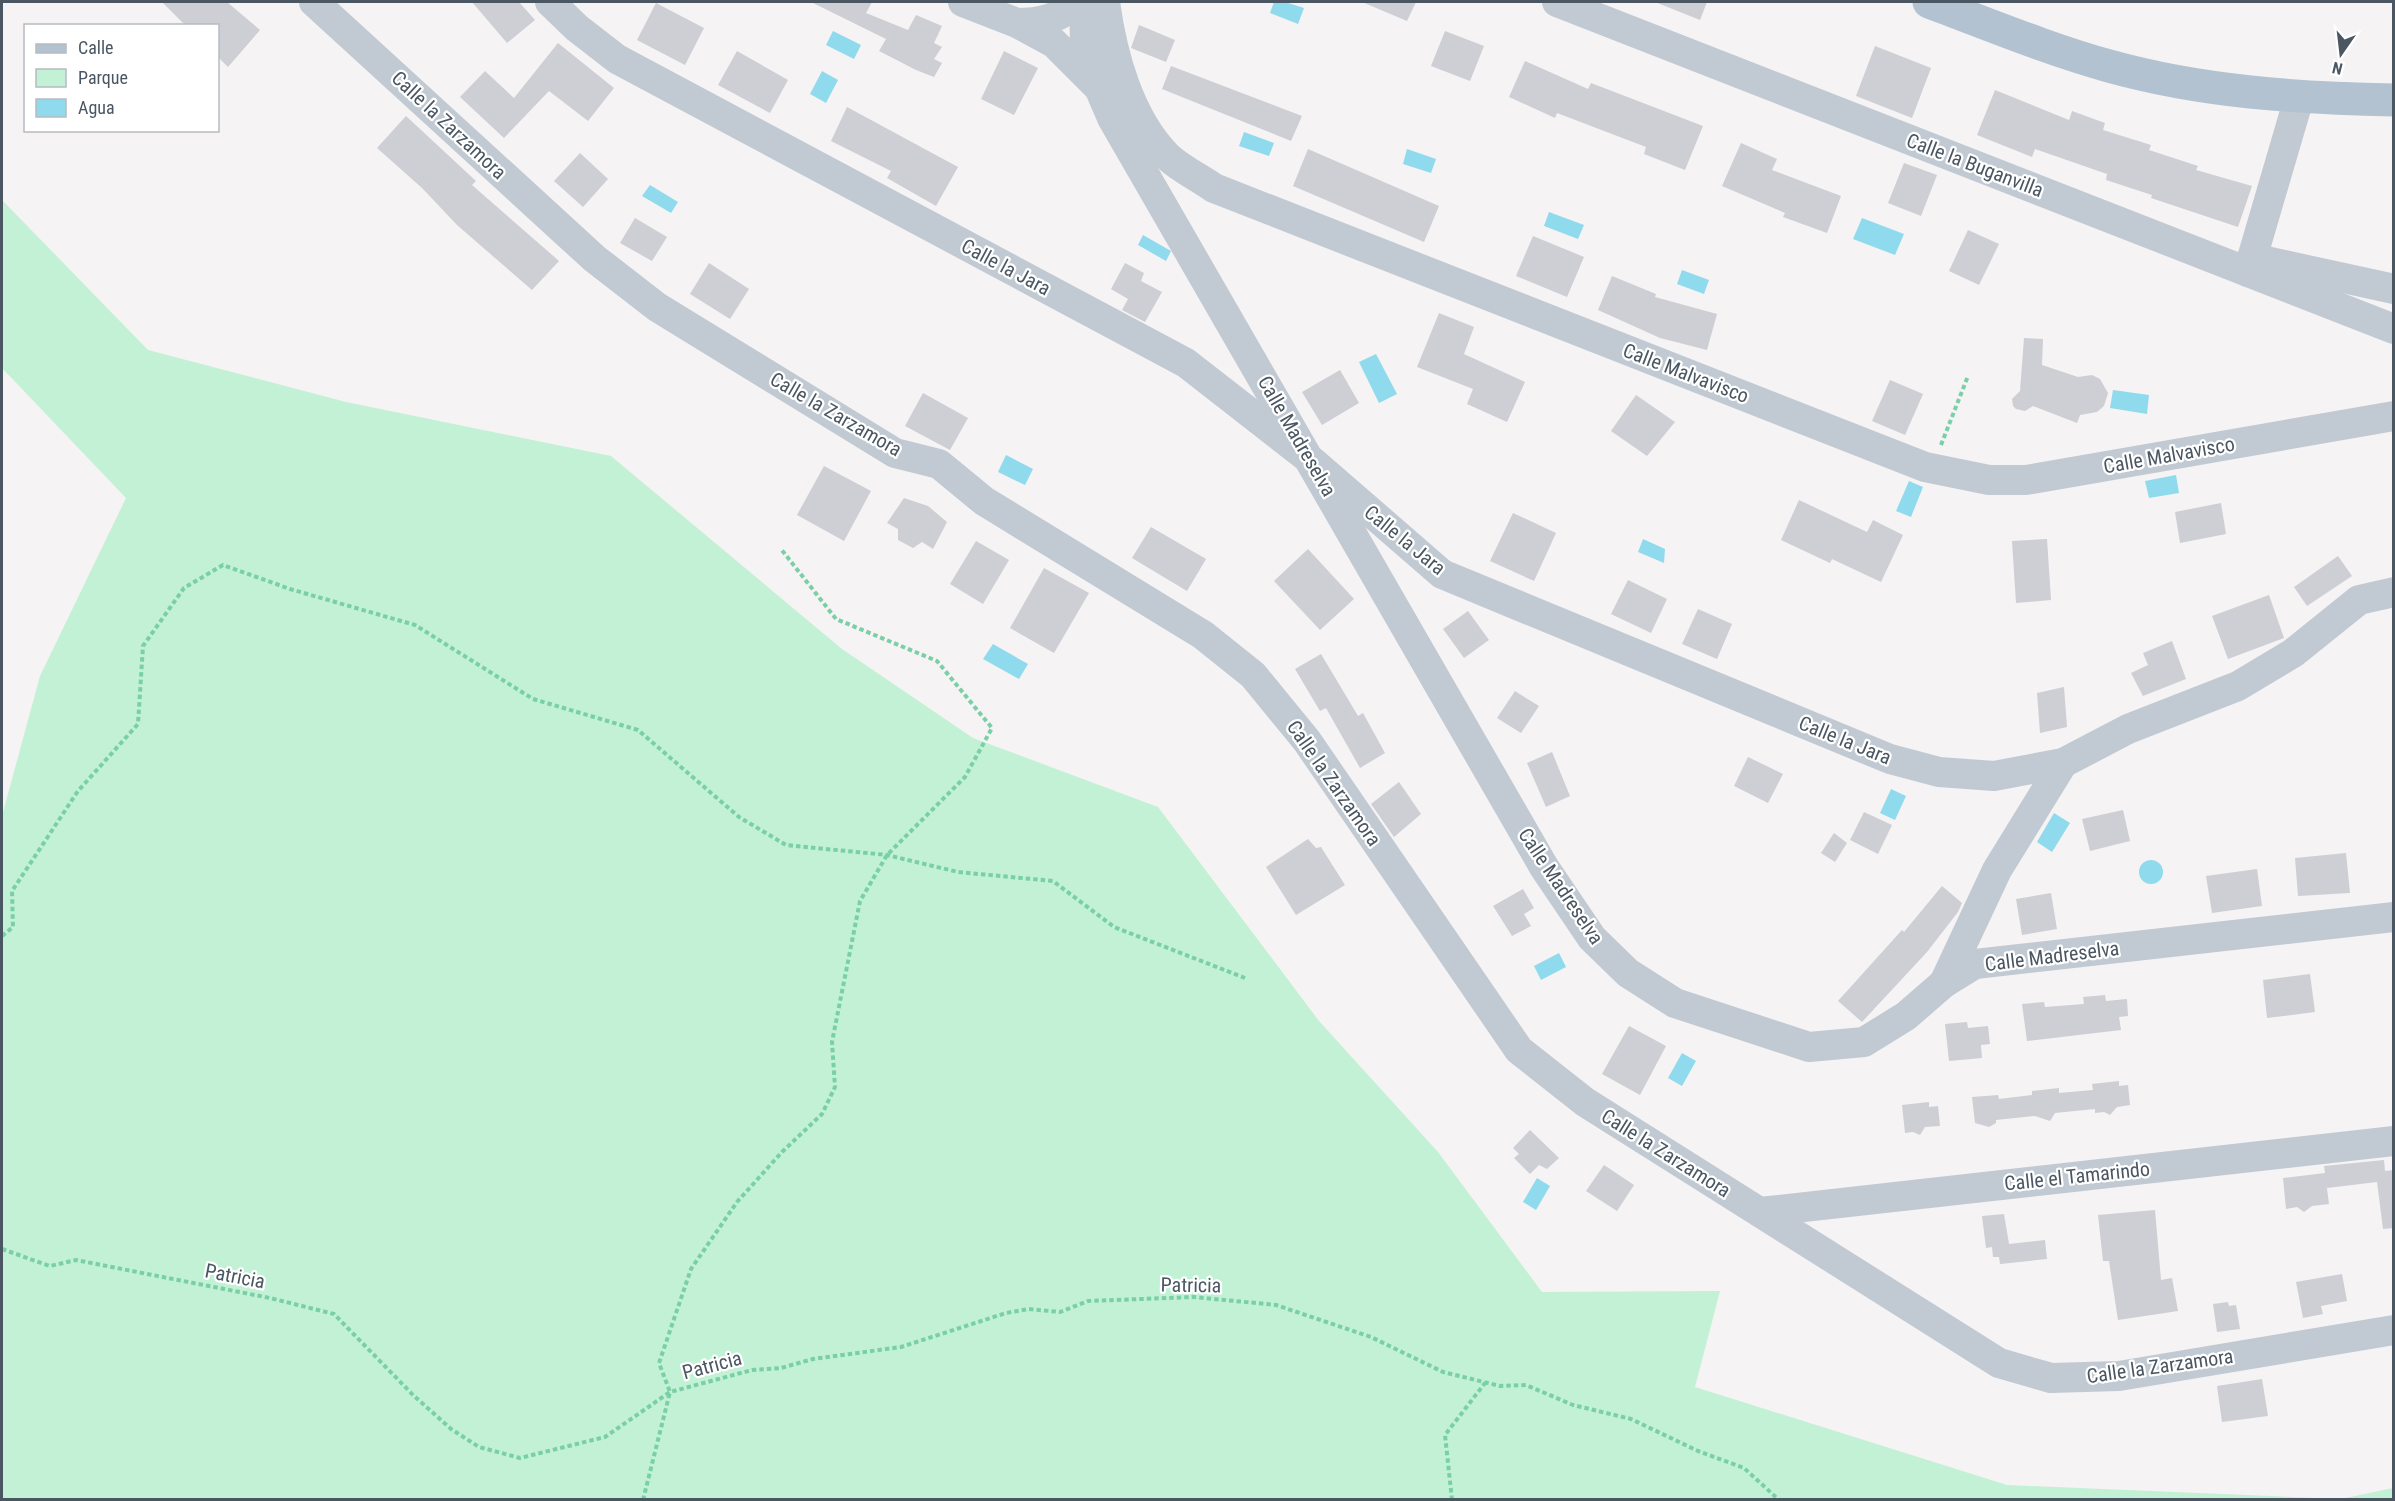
<svg xmlns="http://www.w3.org/2000/svg" width="2395" height="1501" viewBox="0 0 2395 1501" font-family="'Roboto Condensed',sans-serif">
	<style>
		.green { fill: #c3f1d5 }
		.water { fill: #90daee }
		.building { fill: #cdcfd5 }
		.lines { fill: none; stroke-linecap: round; stroke-linejoin: round }
		.path { stroke: #7ad0a6; stroke-width: 4; stroke-dasharray: 4.5 3; stroke-linecap: butt }
		.minor { stroke: #c1cad2; stroke-width: 30 }
		.major { stroke: #b3c2d1; stroke-width: 33 }
		.labels { text-anchor: middle; dominant-baseline: central; stroke-width: 4.5; stroke-linejoin: round; paint-order: stroke }
		.street-label { font-size: 20px; fill: #4a5661; stroke: #fff }
	</style>
	<rect width="100%" height="100%" fill="#f5f3f3"/>
	<path class="green" d="M2,200L148,350L346,402L611,456L842,649L973,738L1158,807L1319,1021L1438,1152L1542,1292L1720,1291L1695,1387L2007,1485L2341,1499L2393,1488V1499H2V816L40,676L126,498L2,368Z"/>
	<g class="water">
		<path d="M1274,2H1285L1304,8L1298,24L1270,13Z"/>
		<path d="M833,31L861,45L854,59L826,45Z"/>
		<path d="M822,71L838,80L826,103L810,94Z"/>
		<path d="M1244,132L1274,143L1269,156L1239,146Z"/>
		<path d="M1407,149L1436,159L1431,173L1403,164Z"/>
		<path d="M650,185L678,202L671,213L642,196Z"/>
		<path d="M1549,212L1584,225L1578,239L1544,226Z"/>
		<path d="M1862,218L1904,234L1895,255L1853,239Z"/>
		<path d="M1143,235L1171,251L1166,261L1138,245Z"/>
		<path d="M1682,270L1709,280L1704,294L1677,284Z"/>
		<path d="M1376,354L1397,394L1379,403L1359,362Z"/>
		<path d="M2113,390L2149,395L2147,414L2110,408Z"/>
		<path d="M1006,455L1033,469L1025,485L998,472Z"/>
		<path d="M2176,475L2179,493L2149,498L2145,481Z"/>
		<path d="M1909,481L1923,487L1911,517L1896,511Z"/>
		<path d="M1643,539L1665,549L1664,563L1638,552Z"/>
		<path d="M993,644L1028,664L1019,679L983,659Z"/>
		<path d="M1891,789L1906,796L1895,820L1880,813Z"/>
		<path d="M2054,813L2070,823L2052,852L2037,842Z"/>
		<circle cx="2151" cy="872" r="12"/>
		<path d="M1559,953L1566,967L1541,980L1534,966Z"/>
		<path d="M1682,1053L1696,1061L1682,1086L1668,1078Z"/>
		<path d="M1537,1178L1550,1186L1536,1210L1523,1202Z"/>
	</g>
	<g class="building">
		<path d="M162,2H227L260,30L228,67L218,57V26H186Z"/>
		<path d="M472,2H519L535,20L507,43Z"/>
		<path d="M811,2H872L866,13L908,30L916,15L942,26L934,43L942,47L934,59L942,63L934,77L916,70L879,51L886,39Z"/>
		<path d="M1362,2H1416L1407,21Z"/>
		<path d="M1655,2H1707L1700,20Z"/>
		<path d="M656,3L704,28L685,65L637,40Z"/>
		<path d="M1139,25L1175,40L1166,62L1131,48Z"/>
		<path d="M1445,31L1484,46L1470,81L1431,66Z"/>
		<path d="M558,43L614,88L588,121L549,91L504,138L460,97L485,71L514,98Z"/>
		<path d="M1875,46L1931,68L1912,118L1856,96Z"/>
		<path d="M737,51L788,80L770,113L718,85Z"/>
		<path d="M1004,51L1038,68L1014,115L981,99Z"/>
		<path d="M1525,61L1588,89L1591,83L1703,126L1685,170L1644,154L1646,147L1557,113L1555,118L1509,97Z"/>
		<path d="M1171,66L1302,116L1291,141L1162,89Z"/>
		<path d="M1995,90L2069,120L2072,111L2105,123L2103,130L2151,145L2149,150L2198,166L2196,170L2252,186L2238,227L2151,198L2152,195L2106,180L2107,174L2035,149L2032,157L1977,135Z"/>
		<path d="M847,107L958,167L936,206L887,178L891,171L831,141Z"/>
		<path d="M406,116L476,181L472,185L559,261L532,290L457,225L422,188L377,148Z"/>
		<path d="M1741,143L1777,159L1772,170L1841,196L1827,233L1783,217L1785,213L1722,186Z"/>
		<path d="M1308,149L1439,206L1424,242L1293,186Z"/>
		<path d="M580,153L608,179L583,207L554,181Z"/>
		<path d="M1904,163L1937,175L1921,216L1888,203Z"/>
		<path d="M635,218L667,237L652,261L620,243Z"/>
		<path d="M1968,230L1999,244L1979,285L1949,271Z"/>
		<path d="M1533,236L1584,257L1567,297L1516,276Z"/>
		<path d="M709,263L749,289L730,319L690,294Z"/>
		<path d="M1125,263L1144,273L1141,281L1162,292L1145,322L1122,310L1128,299L1111,289Z"/>
		<path d="M1612,276L1656,294L1655,297L1717,314L1707,350L1660,338L1598,310Z"/>
		<path d="M1439,313L1474,327L1464,354L1525,382L1507,422L1467,404L1473,389L1417,367Z"/>
		<path d="M2024,338L2043,339L2042,365L2078,377L2092,375L2100,379L2108,393L2104,406L2097,412L2080,415L2077,423L2033,406L2025,411L2016,409L2013,406L2012,399L2020,391Z"/>
		<path d="M1340,370L1359,403L1322,425L1302,392Z"/>
		<path d="M1890,380L1923,394L1905,435L1872,421Z"/>
		<path d="M923,393L968,418L950,450L905,426Z"/>
		<path d="M1636,395L1675,422L1647,456L1611,431Z"/>
		<path d="M824,466L871,491L844,541L797,515Z"/>
		<path d="M904,498L928,506L947,522L933,549L922,542L913,548L898,540V529L887,523Z"/>
		<path d="M1799,500L1867,532L1873,520L1903,535L1881,582L1832,559L1830,563L1781,540Z"/>
		<path d="M2221,503L2226,534L2180,543L2175,512Z"/>
		<path d="M1513,513L1556,533L1534,581L1490,561Z"/>
		<path d="M1151,527L1206,559L1187,591L1132,558Z"/>
		<path d="M2047,539L2051,600L2016,603L2012,541Z"/>
		<path d="M976,541L1009,560L983,604L950,584Z"/>
		<path d="M1308,549L1354,599L1320,630L1274,581Z"/>
		<path d="M2338,556L2352,576L2307,606L2294,587Z"/>
		<path d="M1044,568L1089,593L1054,653L1010,628Z"/>
		<path d="M1628,580L1667,599L1651,633L1611,614Z"/>
		<path d="M2269,595L2284,638L2228,659L2212,616Z"/>
		<path d="M1698,609L1732,624L1717,659L1682,644Z"/>
		<path d="M1468,611L1489,640L1464,658L1443,629Z"/>
		<path d="M2172,641L2186,679L2143,696L2131,673L2148,665L2143,653Z"/>
		<path d="M1321,654L1358,716L1363,713L1385,753L1360,768L1326,708L1320,711L1295,669Z"/>
		<path d="M2064,687L2067,727L2040,733L2037,693Z"/>
		<path d="M1515,691L1539,706L1521,733L1497,718Z"/>
		<path d="M1552,752L1570,796L1546,807L1527,763Z"/>
		<path d="M1748,757L1783,774L1768,803L1734,786Z"/>
		<path d="M1399,782L1421,814L1394,837L1371,804Z"/>
		<path d="M2123,810L2130,841L2090,851L2082,819Z"/>
		<path d="M1864,812L1892,825L1878,854L1850,840Z"/>
		<path d="M1834,833L1847,843L1835,862L1821,853Z"/>
		<path d="M1308,839L1316,848L1321,847L1345,885L1296,915L1266,867Z"/>
		<path d="M2346,853L2350,893L2298,896L2295,858Z"/>
		<path d="M2257,869L2262,906L2212,913L2206,876Z"/>
		<path d="M1942,886L1962,903L1958,912L1927,952L1862,1022L1838,1001L1902,930L1904,932Z"/>
		<path d="M1523,889L1534,908L1524,914L1531,926L1512,936L1493,906Z"/>
		<path d="M2051,893L2057,929L2022,935L2016,899Z"/>
		<path d="M2310,974L2315,1012L2267,1018L2263,980Z"/>
		<path d="M2105,995L2106,1001L2127,999L2128,1016L2119,1017L2121,1030L2027,1041L2022,1004L2044,1002L2045,1007L2084,1004L2083,997Z"/>
		<path d="M1967,1022L1968,1028L1988,1026L1990,1044L1981,1045L1982,1058L1949,1061L1945,1024Z"/>
		<path d="M1629,1026L1666,1046L1640,1095L1602,1074Z"/>
		<path d="M2119,1081V1086L2128,1085L2130,1105L2117,1107L2110,1115L2104,1112L2095,1113V1109L2055,1113L2050,1121L2035,1116L1996,1120V1123L1989,1127L1975,1123L1972,1097L1998,1095L1999,1099L2032,1095V1091L2059,1088V1093L2093,1090L2092,1084Z"/>
		<path d="M1929,1102V1107L1938,1106L1940,1126L1925,1127L1920,1135L1913,1132L1905,1133L1902,1105Z"/>
		<path d="M1530,1130L1559,1158L1547,1169L1539,1165L1530,1174L1514,1158L1519,1154L1513,1148Z"/>
		<path d="M2384,1160L2385,1171L2394,1170V1228L2383,1229L2377,1182L2327,1188L2325,1173L2329,1204L2312,1206L2304,1212L2297,1207L2286,1209L2283,1178L2325,1173L2324,1166Z"/>
		<path d="M1604,1165L1634,1185L1617,1211L1586,1191Z"/>
		<path d="M2155,1210L2161,1280L2172,1278L2178,1311L2118,1320L2109,1261H2103L2098,1215Z"/>
		<path d="M2004,1214L2009,1244L2045,1240L2047,1259L2000,1264L1999,1257H1993L1992,1247L1986,1248L1982,1216Z"/>
		<path d="M2342,1274L2347,1301L2321,1306L2323,1314L2303,1318L2296,1282Z"/>
		<path d="M2228,1302L2229,1306L2236,1305L2240,1329L2217,1332L2213,1304Z"/>
		<path d="M2262,1379L2268,1416L2222,1422L2217,1386Z"/>
	</g>
	<g class="lines">
		<g class="path">
			<path d="M1941,445L1968,376"/>
			<path d="M2,936L13,927L12,891L78,791L138,724L143,646L184,588L223,565L290,589L415,625L533,699L638,730L739,817L786,845L887,855L958,872L1053,881L1114,927L1245,978"/>
			<path d="M2,1249L50,1266L76,1260L270,1298L334,1314L414,1396L451,1429L479,1447L520,1458L605,1437L670,1392L752,1370L781,1368L813,1359L901,1347L1006,1313L1029,1309L1060,1312L1088,1301L1194,1297L1276,1305L1371,1337L1443,1372L1500,1386L1526,1385L1573,1405L1631,1419L1698,1451L1744,1468L1779,1500"/>
			<path d="M643,1500L670,1392L659,1363L691,1269L737,1202L782,1152L822,1114L835,1087L832,1042L860,901L887,855L965,777L992,728L937,661L836,619L781,549"/>
			<path d="M1452,1500L1445,1435L1485,1383"/>
		</g>
		<g class="minor">
			<path d="M314,2L595,259L657,307L895,453L939,464L984,501L1203,635L1253,675L1307,741L1519,1050L1585,1102L1999,1363L2051,1378L2119,1376L2394,1330"/>
			<path d="M550,2L577,28L617,59L1186,363L1313,462L1442,574L1890,759L1939,772L1994,776L2063,763L2128,729L2238,686L2293,653L2359,600L2394,592"/>
			<path d="M963,2L1017,23L1054,43L1096,85"/>
			<path d="M1090,2C1074,40 1097,82 1112,118L1544,867L1592,938L1628,973L1675,1003L1809,1047L1864,1042L1906,1016L1944,983L1975,964L2394,917"/>
			<path d="M1105,2C1112,54 1129,118 1168,157C1181,169 1200,178 1214,188L1925,467L1989,480H2026L2394,416"/>
			<path d="M1557,2L2394,329"/>
			<path d="M1017,23C1037,23 1063,18 1077,2"/>
			<path d="M2252,258L2394,289"/>
			<path d="M2248,272L2299,98"/>
			<path d="M1944,983L1997,870L2063,763"/>
			<path d="M1760,1212L2394,1141"/>
		</g>
		<path class="major" d="M1929,2C1988,24 2048,49 2109,66C2202,92 2298,98 2394,100"/>
	</g>
	<g class="labels">
		<g class="street-label">
			<text transform="translate(449 125) rotate(43)">Calle la Zarzamora</text>
			<text transform="translate(1975 165) rotate(21)">Calle la Buganvilla</text>
			<text transform="translate(1006 267) rotate(28)">Calle la Jara</text>
			<text transform="translate(1686 373) rotate(21)">Calle Malvavisco</text>
			<text transform="translate(836 414) rotate(30)">Calle la Zarzamora</text>
			<text transform="translate(1297 436) rotate(60)">Calle Madreselva</text>
			<text transform="translate(2169 455) rotate(-10)">Calle Malvavisco</text>
			<text transform="translate(1405 540) rotate(39)">Calle la Jara</text>
			<text transform="translate(1845 740) rotate(22)">Calle la Jara</text>
			<text transform="translate(1334 783) rotate(55)">Calle la Zarzamora</text>
			<text transform="translate(1561 886) rotate(56)">Calle Madreselva</text>
			<text transform="translate(2052 956) rotate(-7)">Calle Madreselva</text>
			<text transform="translate(1666 1153) rotate(32)">Calle la Zarzamora</text>
			<text transform="translate(2077 1176) rotate(-6)">Calle el Tamarindo</text>
			<text transform="translate(235 1276) rotate(11)">Patricia</text>
			<text transform="translate(1191 1285) rotate(1)">Patricia</text>
			<text transform="translate(712 1365) rotate(-15)">Patricia</text>
			<text transform="translate(2160 1366) rotate(-8)">Calle la Zarzamora</text>
		</g>
	</g>
	<rect width="2395" height="1501" fill="none" stroke="#4a5661" stroke-width="6"/>
	<rect x="24" y="24" width="195" height="108" fill="#ffffff" stroke="#b7bbc0" stroke-width="1.5"/>
	<rect x="36" y="44" width="30" height="9" fill="#b3c2d1" stroke="#b7bbc0" stroke-width="1.5"/>
	<text x="78" y="54" font-size="18" fill="#4a5661">Calle</text>
	<rect x="36" y="69" width="30" height="18" fill="#c3f1d5" stroke="#b7bbc0" stroke-width="1.5"/>
	<text x="78" y="84" font-size="18" fill="#4a5661">Parque</text>
	<rect x="36" y="99" width="30" height="18" fill="#90daee" stroke="#b7bbc0" stroke-width="1.5"/>
	<text x="78" y="114" font-size="18" fill="#4a5661">Agua</text>
	<g transform="translate(2341 54) rotate(194)" stroke="#ffffff" stroke-width="4.5" paint-order="stroke">
	<path d="M0-4.5L10 22L0 15L-10 22Z" fill="#4a5661"/>
	<text y="-9" font-size="16" font-weight="bold" text-anchor="middle" fill="#4a5661">N</text>
	</g>
</svg>
